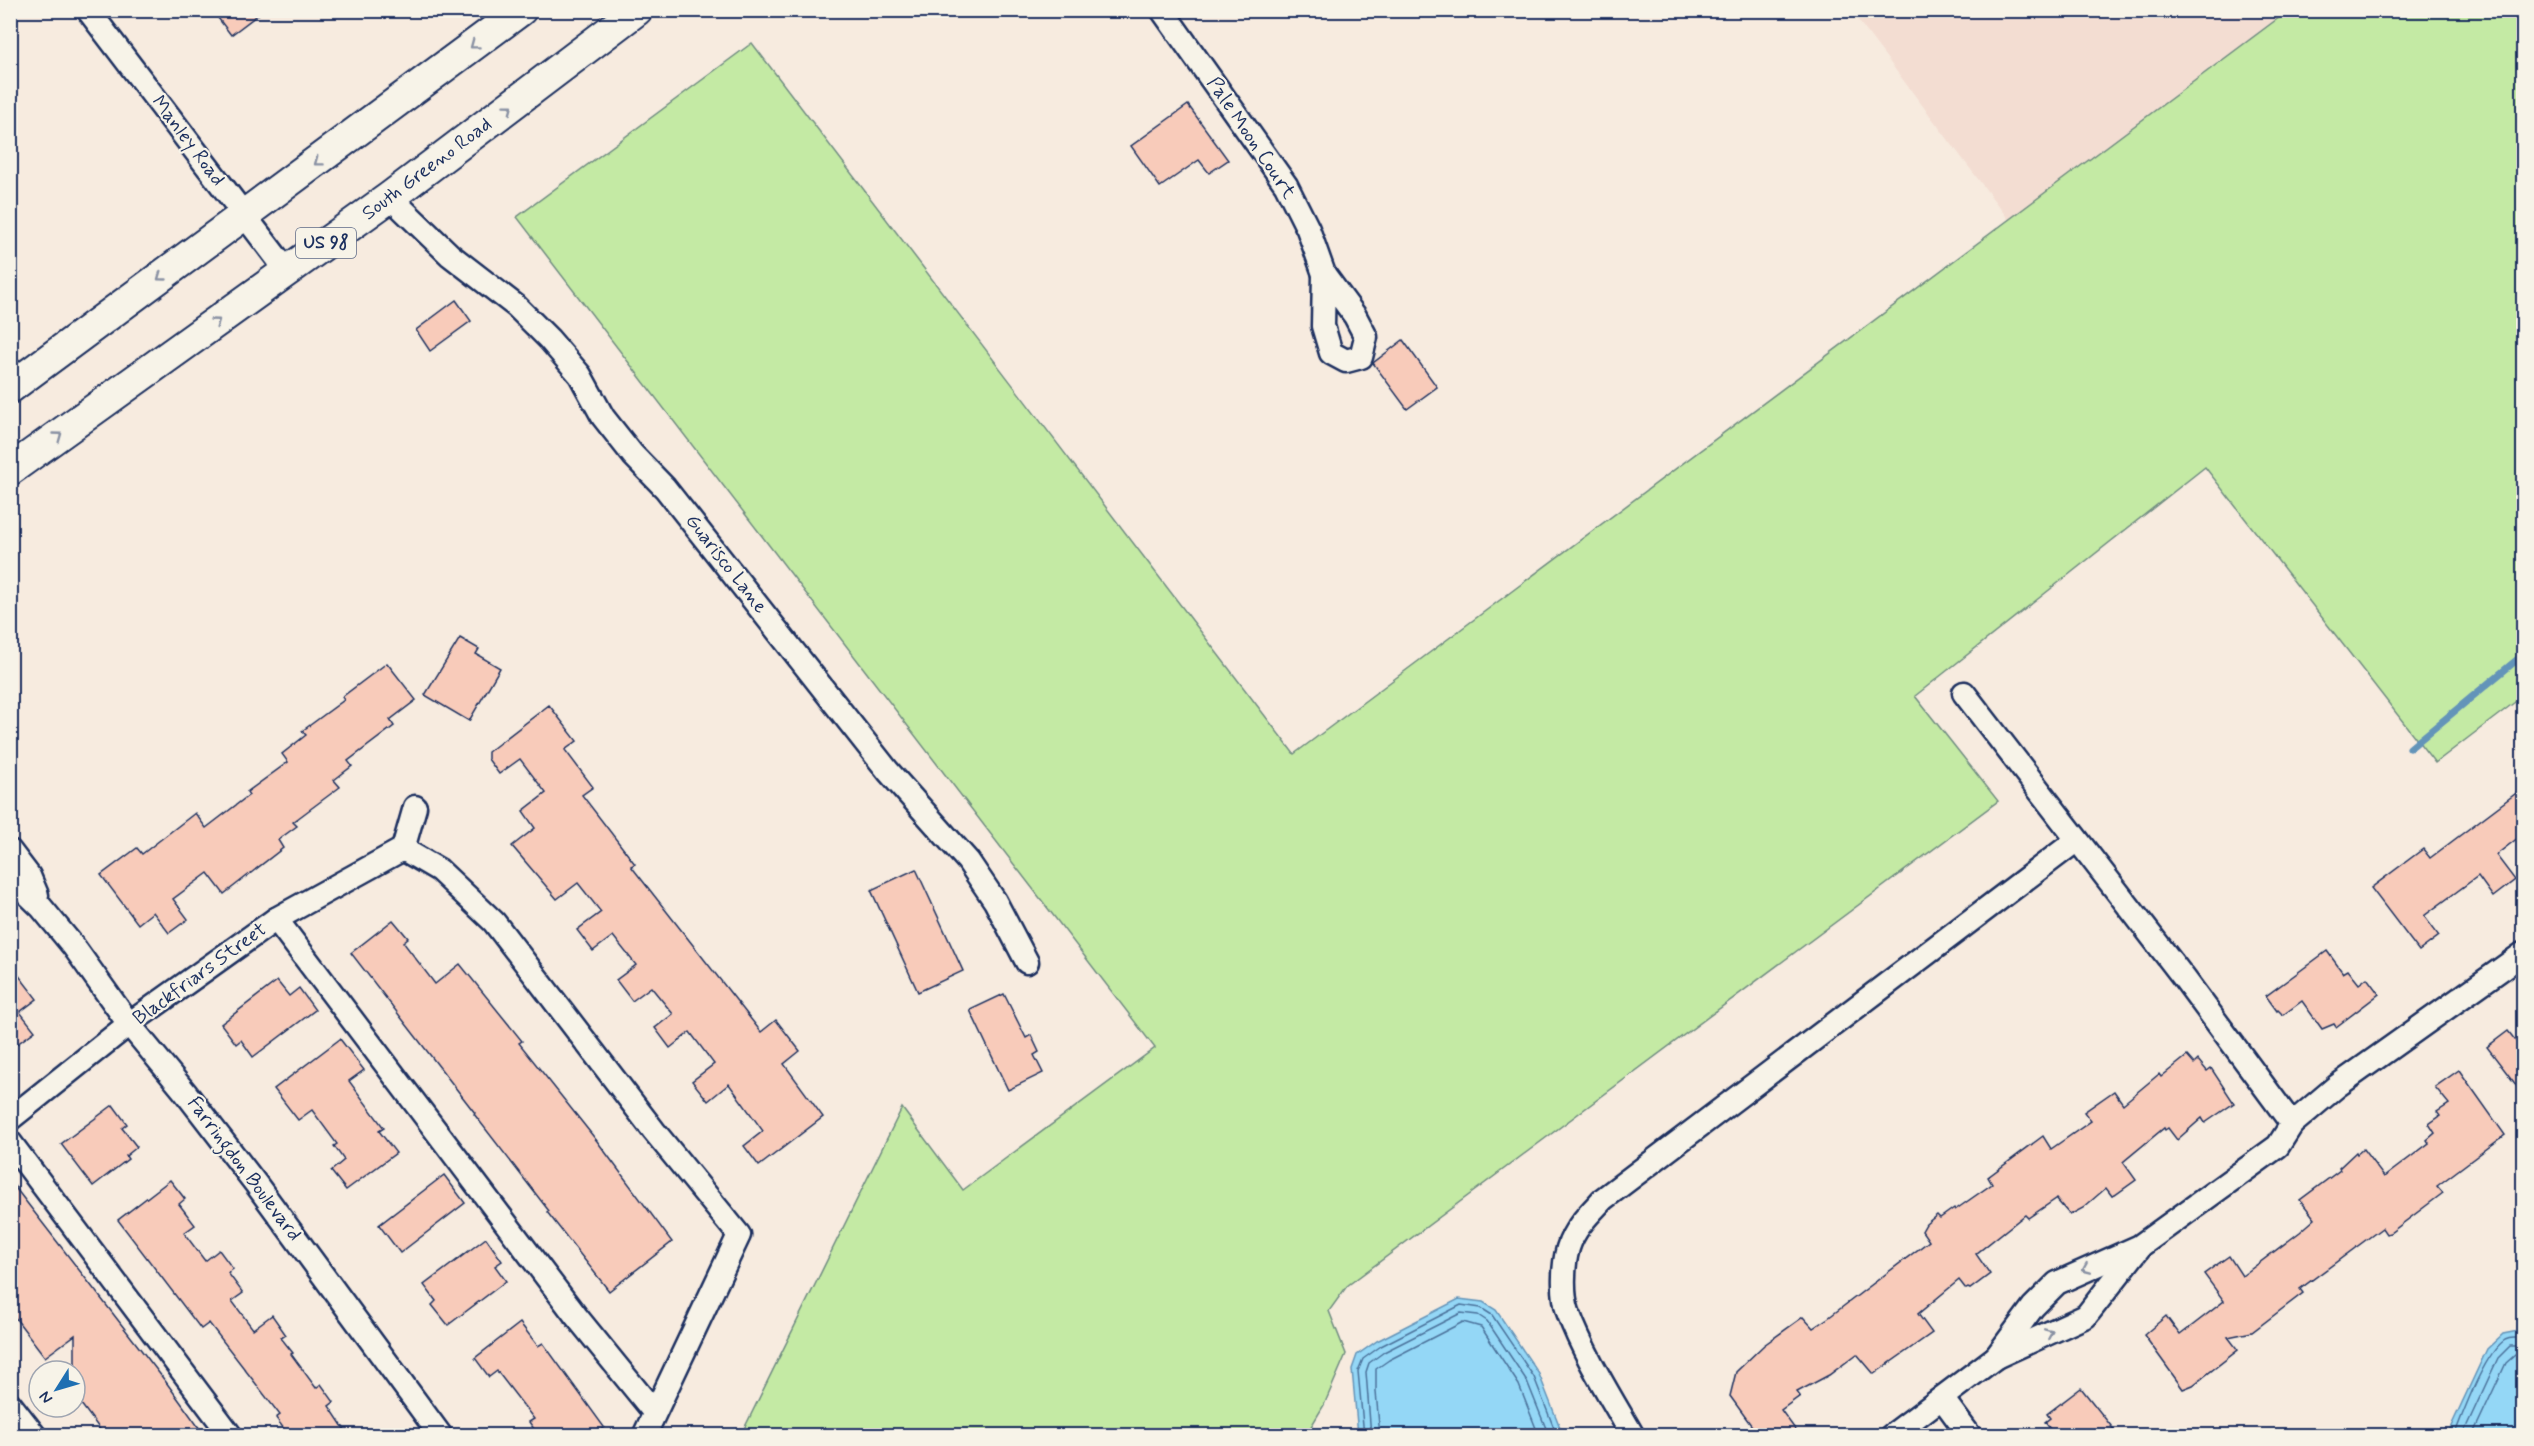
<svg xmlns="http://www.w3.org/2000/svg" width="2534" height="1446" viewBox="0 0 2534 1446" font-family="Mynerve,sans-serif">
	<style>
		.built { fill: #f3ddd2 }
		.green { fill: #c4eaa4; stroke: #708c81; stroke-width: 1.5 }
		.water { fill: #94d7f6; stroke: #6494b9; stroke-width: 1.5 }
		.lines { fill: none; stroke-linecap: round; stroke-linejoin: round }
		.shore { stroke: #4b729b; stroke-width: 1.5 }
		.stream { stroke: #6494b9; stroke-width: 7 }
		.building { fill: #f8cbba; stroke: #1b2f5e; stroke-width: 1.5 }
		.minor-casing { stroke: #1b2f5e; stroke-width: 27 }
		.major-casing { stroke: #1b2f5e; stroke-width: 34 }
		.minor { stroke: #f7f3e8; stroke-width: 22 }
		.major { stroke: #f7f3e8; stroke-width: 30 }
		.oneway { stroke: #8991a3 }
		.labels { text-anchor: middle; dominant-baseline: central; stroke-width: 4.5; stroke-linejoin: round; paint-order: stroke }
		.shield { fill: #f7f3e8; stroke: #5d6a87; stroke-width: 1.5 }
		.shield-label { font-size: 18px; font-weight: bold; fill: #1b2f5e }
		.street-label { font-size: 20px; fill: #1b2f5e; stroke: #f7f3e8 }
	</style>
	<rect width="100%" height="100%" fill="#f7ebdf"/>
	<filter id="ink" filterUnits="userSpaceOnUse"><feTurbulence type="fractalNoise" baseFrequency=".0167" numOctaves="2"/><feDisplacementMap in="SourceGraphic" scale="12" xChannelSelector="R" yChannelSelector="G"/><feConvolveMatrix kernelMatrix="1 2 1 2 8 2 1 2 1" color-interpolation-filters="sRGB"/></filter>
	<g filter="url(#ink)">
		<path class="built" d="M1851,11H2288L2009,220Z"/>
		<path class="green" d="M2288,11H2523V696L2435,763L2205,467L1915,696L1998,801L1347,1286L1329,1311L1346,1354L1324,1405L1306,1435H741L902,1108L963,1190L1155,1048L517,217L752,43L1294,754Z"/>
		<g class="water">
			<path d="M1459,1299L1483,1302L1496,1310L1539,1374L1563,1435H1358L1352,1369L1357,1355L1377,1341Z"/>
			<path d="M2518,1331L2524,1334L2523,1435H2447L2487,1349L2503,1334Z"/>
		</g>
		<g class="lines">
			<g class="shore">
				<path d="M1364,1436L1358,1371L1363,1359L1381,1346L1461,1305L1481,1308L1492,1315L1534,1377L1557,1436"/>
				<path d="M1371,1436L1366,1372L1369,1363L1384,1352L1461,1313L1478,1315L1487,1321L1527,1381L1549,1436"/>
				<path d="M1380,1436L1376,1392V1369L1389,1360L1463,1322L1481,1327L1519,1385L1539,1436"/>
				<path d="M2454,1436C2464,1411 2484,1354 2505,1340C2511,1337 2517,1338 2524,1339"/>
				<path d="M2462,1436L2498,1358L2510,1346H2524"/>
				<path d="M2472,1436L2506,1363L2515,1355H2524"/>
			</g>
			<path class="stream" d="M2410,748L2524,654"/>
		</g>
		<g class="building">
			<path d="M212,10H264L231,35Z"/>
			<path d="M1188,105L1228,160L1209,173L1199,160L1160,187L1131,146Z"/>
			<path d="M456,300L471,321L430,351L416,330Z"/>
			<path d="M1403,340L1437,387L1407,409L1373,363Z"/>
			<path d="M460,638L479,649L476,654L500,668L469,721L425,695Z"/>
			<path d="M387,663L416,700L390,720L394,726L348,761L352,766L334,780L340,787L293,822L297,826L278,840L283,848L224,894L208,873L173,899L188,919L169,933L153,912L138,924L101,875L137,848L142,854L195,813L206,828L249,795L247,792L288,762L282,754L306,735L302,731L344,700L342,697Z"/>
			<path d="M549,705L577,741L565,750L593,787L582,795L635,864L631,866L761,1032L776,1020L800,1051L784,1064L823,1117L759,1166L744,1146L763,1131L729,1084L708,1101L692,1081L714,1064L690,1032L670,1048L655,1028L673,1014L651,987L632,1001L616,980L636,965L613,936L593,951L577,930L601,912L578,883L557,899L512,846L535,828L523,811L546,793L520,759L499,774L488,759V752Z"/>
			<path d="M2523,788V834L2496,855L2515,880L2493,897L2478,876L2424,916L2439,936L2419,951L2371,888L2423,849L2430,858Z"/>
			<path d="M916,869L963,971L918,992L871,890Z"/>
			<path d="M393,920L408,938L403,942L435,984L460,964L522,1041L519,1043L597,1141L672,1242L609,1291L547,1212L549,1211L474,1114L475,1113L351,953Z"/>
			<path d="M2327,951L2343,973L2348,970L2359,984L2367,978L2379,994L2336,1027L2334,1024L2322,1029L2302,1001L2283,1015L2278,1010L2277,1011L2266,996Z"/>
			<path d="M10,964L37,999L20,1012L35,1031L10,1049Z"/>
			<path d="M277,981L289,996L299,988L315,1010L253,1057L241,1040L236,1044L221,1024Z"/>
			<path d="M1004,994L1026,1038L1031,1035L1039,1052L1034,1055L1043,1073L1008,1090L970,1010Z"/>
			<path d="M2508,1031L2523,1050V1094L2487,1047Z"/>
			<path d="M340,1039L364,1070L349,1081L384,1128L379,1131L396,1153L346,1190L331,1171L344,1160L334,1146L337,1144L312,1110L298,1120L274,1089Z"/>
			<path d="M2187,1056L2194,1064L2198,1060L2207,1071L2211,1068L2234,1103L2205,1123L2202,1118L2177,1140L2168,1128L2165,1130L2164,1128L2123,1162L2136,1180L2115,1195L2112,1196L2106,1188L2083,1208L2070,1215L2056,1199L2028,1218L2025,1215L1976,1254L1990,1274L1970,1289L1968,1288L1966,1289L1959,1280L1918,1314L1932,1333L1874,1374L1857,1354L1829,1375L1797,1392L1800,1396L1781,1410L1800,1436H1759L1730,1396L1736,1372L1764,1345L1803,1317L1813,1328L1828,1318L1929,1241L1922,1231L1926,1224L1937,1215L1940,1218L1954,1208L1955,1210L1992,1184L1988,1177L2043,1136L2051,1149L2091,1121L2084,1112L2114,1091L2123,1104L2159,1074L2161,1077Z"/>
			<path d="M2459,1070L2505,1135L2437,1186L2443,1193L2390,1233L2386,1234L2382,1228L2300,1289L2303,1293L2252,1332L2228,1337L2238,1350L2193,1385L2183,1389L2144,1335L2166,1316L2180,1335L2224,1301L2204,1274L2229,1256L2242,1276L2300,1232L2315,1219L2300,1200L2340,1170L2339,1168L2356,1152L2357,1154L2363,1149L2384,1177L2429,1143L2427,1140L2435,1133L2429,1124L2440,1116L2437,1112L2449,1104L2435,1087Z"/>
			<path d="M113,1105L127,1124L122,1128L137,1147L126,1156L128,1159L93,1186L61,1144Z"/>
			<path d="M444,1175L465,1203L400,1253L379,1225Z"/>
			<path d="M170,1180L185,1199L179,1204L195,1225L184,1233L205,1261L219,1250L233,1269L228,1273L243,1293L232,1301L253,1329L272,1315L286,1335L281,1338L293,1353L291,1354L316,1388L321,1384L334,1402L329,1406L349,1436H289L276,1418L280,1415L209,1323L201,1329L118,1220Z"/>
			<path d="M10,1181L166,1382L205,1436H105L75,1396V1335L45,1357L10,1311Z"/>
			<path d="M486,1238L502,1261L495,1266L506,1281L448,1325L432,1305L436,1301L424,1285Z"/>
			<path d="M520,1323L538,1346L543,1343L604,1427L593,1436H539L529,1422L534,1419L497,1371L489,1377L475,1358Z"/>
			<path d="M2081,1388L2119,1436H2055L2045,1422L2050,1418L2047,1414Z"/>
		</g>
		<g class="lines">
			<defs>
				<g id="minor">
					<path d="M88,10L287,271"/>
					<path d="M1162,10L1286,185L1308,229L1324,274"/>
					<path d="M390,197L450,255L516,306L549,339L580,375L603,417L633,455L665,488L888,771L968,861L995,901L1027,962"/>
					<path d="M1324,274L1355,316L1366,337L1361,357L1346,361L1331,353L1323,326Z"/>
					<path d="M1964,693L2184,978L2292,1124"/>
					<path d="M403,849L439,870L494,922L654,1131L739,1235L644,1436"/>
					<path d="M403,849L415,807"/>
					<path d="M10,851L29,876L37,895"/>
					<path d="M10,877L41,907L74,947L129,1024L185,1092L256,1184L441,1436"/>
					<path d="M276,919L576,1316L654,1412"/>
					<path d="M10,1119L129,1024L276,919L403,849"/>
					<path d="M10,1142L231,1436"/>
					<path d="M1996,1357L2033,1307L2057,1283L2140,1246L2278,1146L2292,1124L2337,1086L2524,953"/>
					<path d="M1942,1398L1970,1436"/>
					<path d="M10,1404L35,1436"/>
					<path d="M1633,1436C1610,1396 1584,1355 1568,1312C1562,1295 1563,1265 1568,1248C1574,1228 1590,1213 1603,1199L2077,840"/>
					<path d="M1891,1436L1996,1357L2086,1316L2139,1248"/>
				</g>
				<g id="major">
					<path d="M10,388L521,10"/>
					<path d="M10,470L390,197L637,10"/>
				</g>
			</defs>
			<use href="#minor" class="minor-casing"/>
			<use href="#major" class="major-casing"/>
			<use href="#minor" class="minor"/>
			<use href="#major" class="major"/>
		</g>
		<defs><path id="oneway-chevron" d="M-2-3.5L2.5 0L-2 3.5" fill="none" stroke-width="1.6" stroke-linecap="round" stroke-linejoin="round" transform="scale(1.5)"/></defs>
		<g class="oneway">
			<use href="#oneway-chevron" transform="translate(474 45) rotate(143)"/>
			<use href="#oneway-chevron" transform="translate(509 108) rotate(-37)"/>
			<use href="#oneway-chevron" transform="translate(318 162) rotate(143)"/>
			<use href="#oneway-chevron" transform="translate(161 277) rotate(144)"/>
			<use href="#oneway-chevron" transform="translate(216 322) rotate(-36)"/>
			<use href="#oneway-chevron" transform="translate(58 436) rotate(-36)"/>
			<use href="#oneway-chevron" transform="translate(2086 1269) rotate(157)"/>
			<use href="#oneway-chevron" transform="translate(2049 1333) rotate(-23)"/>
		</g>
	</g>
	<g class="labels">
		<rect class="shield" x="296" y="228" width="60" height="30" rx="4.5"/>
		<g class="shield-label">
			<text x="326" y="243">US 98</text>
		</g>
		<g class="street-label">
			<text transform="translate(1251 138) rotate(56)">Pale Moon Court</text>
			<text transform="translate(188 141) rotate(53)">Manley Road</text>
			<text transform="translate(427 169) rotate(-37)">South Greeno Road</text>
			<text transform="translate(726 564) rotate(52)">Guarisco Lane</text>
			<text transform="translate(200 974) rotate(-36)">Blackfriars Street</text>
			<text transform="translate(244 1169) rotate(53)">Farringdon Boulevard</text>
		</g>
	</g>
	<rect width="2534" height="1446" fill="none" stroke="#f7f3e8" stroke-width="36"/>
	<rect x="18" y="18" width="2498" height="1410" fill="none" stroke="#1b2f5e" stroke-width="2" filter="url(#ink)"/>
	<g transform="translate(57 1389) rotate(233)"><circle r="28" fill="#f7f3e8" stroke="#9fa5b1" stroke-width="1.5"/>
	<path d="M0-4.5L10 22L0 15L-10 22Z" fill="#1f6fb2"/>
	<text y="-9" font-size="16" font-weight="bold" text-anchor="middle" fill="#1b2f5e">N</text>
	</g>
</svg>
